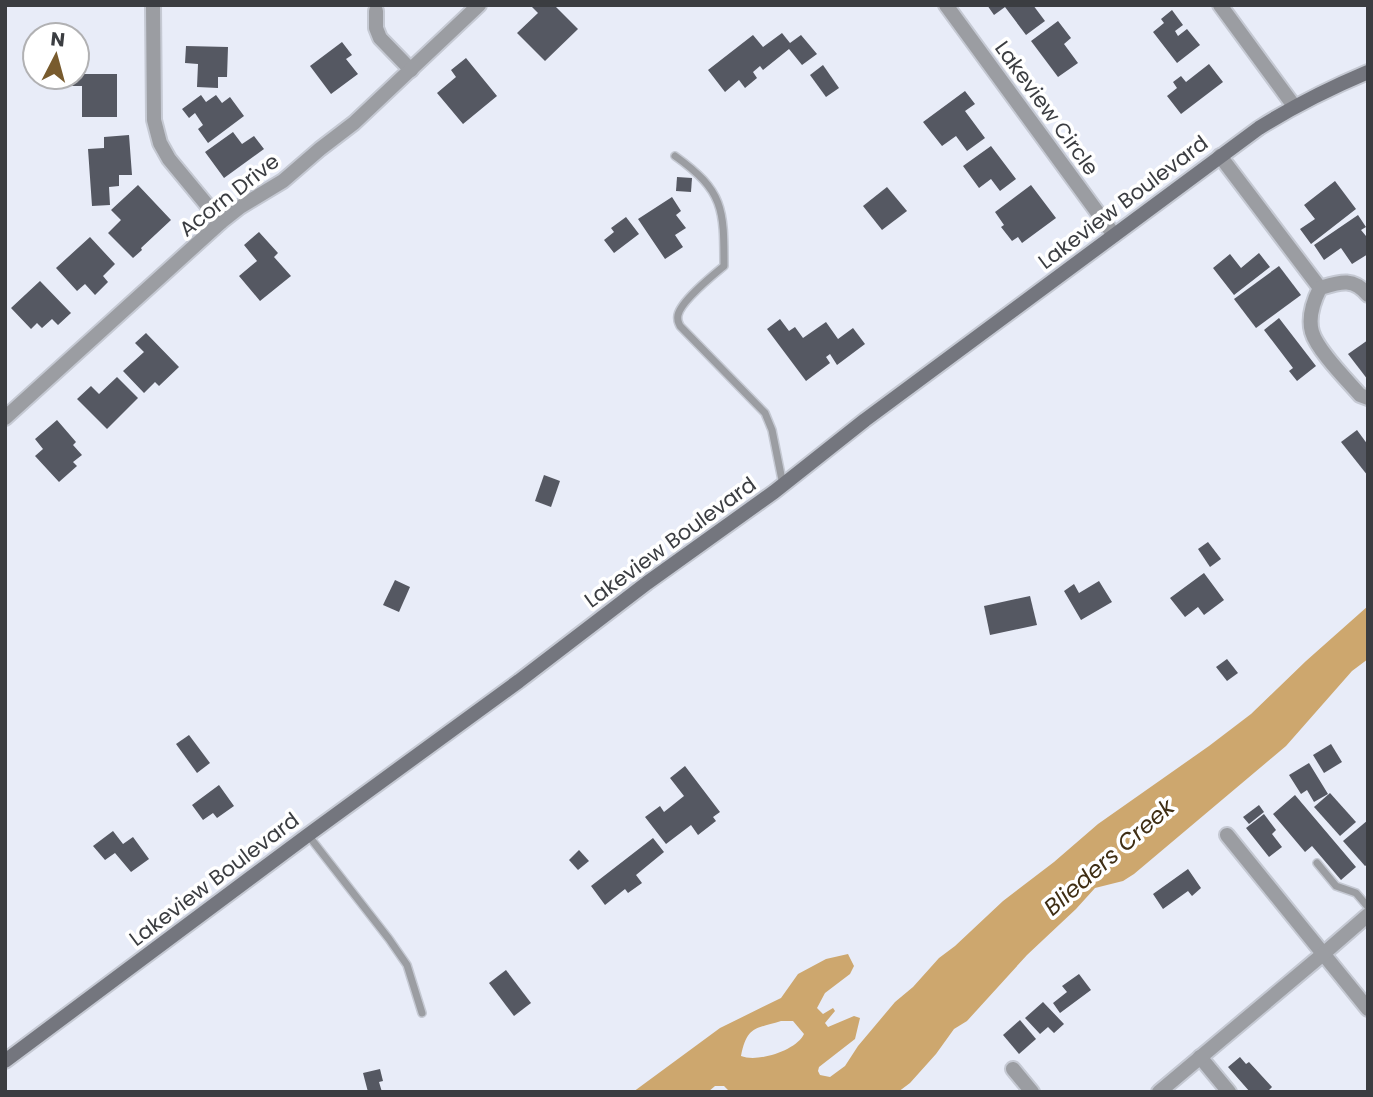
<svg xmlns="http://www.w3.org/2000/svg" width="1373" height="1097" viewBox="0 0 1373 1097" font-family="Poppins,sans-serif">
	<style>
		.water { fill: #cda76e; fill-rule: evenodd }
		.building { fill: #555862 }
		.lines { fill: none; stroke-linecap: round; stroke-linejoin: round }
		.lane-casing { stroke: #c5c9d3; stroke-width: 10 }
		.street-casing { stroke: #c5c9d3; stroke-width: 18 }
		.secondary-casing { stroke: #c5c9d3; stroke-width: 18 }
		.lane { stroke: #9b9da2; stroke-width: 7 }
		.street { stroke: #9b9da2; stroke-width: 14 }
		.secondary { stroke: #74767e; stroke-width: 14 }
		.labels { text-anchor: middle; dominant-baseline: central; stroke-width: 7; stroke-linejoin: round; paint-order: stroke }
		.street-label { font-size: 21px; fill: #3b3d41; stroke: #fff }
		.water-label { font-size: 23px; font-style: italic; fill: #3f2e14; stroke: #fff }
	</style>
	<rect width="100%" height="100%" fill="#e8ecf8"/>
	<path class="water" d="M1368,606V659L1352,671L1286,746L1134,874L1123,881L1095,888L1076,909L1027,955L967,1021L954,1029L936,1054L910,1083L898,1092H730L724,1086H715L708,1092H633L720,1028L781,998L798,974L826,959L848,954L854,966L850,974L825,993L817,1008L823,1014L833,1008L835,1011L825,1023L828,1027L854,1016L860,1018L855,1039L819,1067L818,1071L820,1075L830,1077L845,1066L858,1046L895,1002L913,987L939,958L955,946L1003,901L1054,862L1098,824L1209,746L1251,714L1306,661ZM781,1021H793L804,1034C797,1050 758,1063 741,1056C747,1026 755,1029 781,1021Z"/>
	<g class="building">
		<path d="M530,5H554L578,29L545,61L517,33L538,13Z"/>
		<path d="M987,5H1033L1045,21L1026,35L1005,7L994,15Z"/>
		<path d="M1172,10L1183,25L1175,31L1178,36L1187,29L1200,45L1177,63L1153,32L1164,23L1161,19Z"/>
		<path d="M1058,21L1071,38L1064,44L1078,63L1058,77L1031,41Z"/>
		<path d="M782,33L790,43L801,35L817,54L802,65L789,49L763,70L760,66L753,72L757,78L745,88L739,80L725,92L708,70L753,35L763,47Z"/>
		<path d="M342,42L352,55L346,59L358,74L331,94L310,66Z"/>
		<path d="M186,46L228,47L227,77H218V88L197,87L198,64L185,63Z"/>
		<path d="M466,58L497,96L463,124L437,93L456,77L451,70Z"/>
		<path d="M1209,64L1223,82L1181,114L1167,96L1177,88L1173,82L1181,76L1186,82Z"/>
		<path d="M823,65L839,88L826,97L810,75Z"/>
		<path d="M77,74H117V117H82V86H71V77H77Z"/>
		<path d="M965,91L975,104L965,111L985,138L967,151L956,136L942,146L923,122Z"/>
		<path d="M201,95L206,102L216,95L222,103L230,97L244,116L208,143L198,129L203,125L195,113L189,118L182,109Z"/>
		<path d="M233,132L242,144L254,136L264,149L224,178L205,152Z"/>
		<path d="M129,135L132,175H119V186L109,187L110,205L92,206L88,149L104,148V137Z"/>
		<path d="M991,146L1016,179L1000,191L991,179L979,188L963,166Z"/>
		<path d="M677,177L692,178L691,192L676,191Z"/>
		<path d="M1335,181L1356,209L1311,244L1300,229L1315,219L1304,205Z"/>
		<path d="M138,185L171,220L141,248L142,250L133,258L108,233L121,220L111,210Z"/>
		<path d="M1031,185L1056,218L1022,243L1018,237L1012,241L1001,227L1004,225L995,212Z"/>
		<path d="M887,187L907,211L882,230L863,206Z"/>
		<path d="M672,197L681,211L676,215L686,228L675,235L683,247L665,259L638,219Z"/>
		<path d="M1358,215L1366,227L1361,230L1366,236L1368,235V254L1352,264L1341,248L1324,260L1314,245Z"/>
		<path d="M626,217L639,234L614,253L604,240L614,232L611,228Z"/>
		<path d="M259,232L278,253L274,257L291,276L260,301L239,276L257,261L244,245Z"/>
		<path d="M90,237L115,264L103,276L108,282L95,295L85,284L77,291L56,268Z"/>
		<path d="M1259,253L1270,267L1234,295L1213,268L1230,254L1241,268Z"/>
		<path d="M1279,266L1301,295L1256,328L1234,299Z"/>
		<path d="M40,281L71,313L58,325L52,319L42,328L37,323L31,329L11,308Z"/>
		<path d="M1279,318L1316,366L1297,381L1289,371L1293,368L1264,330Z"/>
		<path d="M780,319L789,331L795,327L803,338L826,322L838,339L853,328L865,344L837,365L830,354L826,357L830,363L806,381L767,329Z"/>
		<path d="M146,333L179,367L159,386L155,382L144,393L123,371L144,352L135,343Z"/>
		<path d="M1368,340V380L1348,354Z"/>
		<path d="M117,377L138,398L107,429L77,399L91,386L99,394Z"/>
		<path d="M57,420L76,442L73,445L82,455L73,462L77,466L59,482L35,456L43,449L35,439Z"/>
		<path d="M1357,430L1368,445V476L1341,442Z"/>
		<path d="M544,475L560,481L551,507L535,501Z"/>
		<path d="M1208,542L1221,559L1210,567L1198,549Z"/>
		<path d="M1204,573L1224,600L1204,615L1198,607L1185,617L1170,598Z"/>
		<path d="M395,580L410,587L399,612L383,605Z"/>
		<path d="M1099,581L1112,602L1081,620L1064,591L1074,584L1079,593Z"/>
		<path d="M1030,596L1037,625L990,635L984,606Z"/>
		<path d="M1227,659L1238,673L1227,681L1216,667Z"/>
		<path d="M189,735L210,763L197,773L176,744Z"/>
		<path d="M1331,744L1342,762L1324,773L1313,755Z"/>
		<path d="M1309,763L1328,794L1314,802L1307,790L1301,794L1289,775Z"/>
		<path d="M685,766L720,812L713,817L716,821L698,835L691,825L666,844L645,817L660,806L664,812L684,796L670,778Z"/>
		<path d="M219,785L234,806L217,818L213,813L203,820L192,805Z"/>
		<path d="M1330,793L1356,822L1340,836L1314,807Z"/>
		<path d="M1295,795L1356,867L1341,880L1312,846L1305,852L1273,814Z"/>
		<path d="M1259,805L1264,812L1249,824L1243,817Z"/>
		<path d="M1264,814L1276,830L1272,834L1282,847L1269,857L1246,828Z"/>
		<path d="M1368,820V864L1365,866L1343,841Z"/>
		<path d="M113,831L123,844L133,837L149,859L131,872L115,853L105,860L93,846Z"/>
		<path d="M653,838L664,852L636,875L642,883L628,893L625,889L605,905L591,886Z"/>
		<path d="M579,850L589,861L578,870L569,860Z"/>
		<path d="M1188,869L1201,888L1192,896L1188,891L1163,909L1153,894Z"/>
		<path d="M506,970L531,1003L514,1016L489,983Z"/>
		<path d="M1079,974L1091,990L1060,1013L1053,1003L1067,992L1062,986Z"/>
		<path d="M1043,1002L1064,1024L1054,1033L1048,1027L1040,1034L1025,1018Z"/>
		<path d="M1020,1020L1036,1039L1019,1054L1003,1035Z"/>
		<path d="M1240,1057L1246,1064L1249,1062L1272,1087L1267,1092H1250L1228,1067Z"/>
		<path d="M380,1069L383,1081L379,1082L382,1092H368L363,1073Z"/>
	</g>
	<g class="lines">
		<defs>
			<g id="lane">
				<path d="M675,156C724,191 724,209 724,266C712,276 681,301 678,315C677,321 678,321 680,326L765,413L772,430L783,485"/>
				<path d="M308,835L389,939L407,965L422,1013"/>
				<path d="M1317,863L1336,886L1356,893L1368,907"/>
			</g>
			<g id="street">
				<path d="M153,5L154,120L160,143L169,159L221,222"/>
				<path d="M946,5L1114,235"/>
				<path d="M1220,5L1294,106"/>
				<path d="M376,11V28L380,38L411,70"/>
				<path d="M1220,156L1320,288"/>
				<path d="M1368,295C1353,277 1340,282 1320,288C1314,300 1308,318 1312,332C1317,350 1347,380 1360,395L1368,398"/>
				<path d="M5,418L221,222L240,207L283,181L320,149L354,123L479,5"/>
				<path d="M1227,835L1368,1009"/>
				<path d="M1200,1057L1229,1092"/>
				<path d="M1013,1069L1032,1092"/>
				<path d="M1159,1092L1322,955L1368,915"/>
			</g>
			<path id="secondary" d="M5,1061L308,835L519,681L647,583L774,492L865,420L1259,128C1294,106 1330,88 1368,72"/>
		</defs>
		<use href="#lane" class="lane-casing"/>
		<use href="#street" class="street-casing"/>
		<use href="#secondary" class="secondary-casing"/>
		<use href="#lane" class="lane"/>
		<use href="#street" class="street"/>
		<use href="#secondary" class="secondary"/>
	</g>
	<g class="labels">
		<g class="street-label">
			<text transform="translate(1047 108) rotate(54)">Lakeview Circle</text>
			<text transform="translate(229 195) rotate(-38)">Acorn Drive</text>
			<text transform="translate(1123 202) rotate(-37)">Lakeview Boulevard</text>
			<text transform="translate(670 542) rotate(-36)">Lakeview Boulevard</text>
			<text transform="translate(214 879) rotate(-37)">Lakeview Boulevard</text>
		</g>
		<g class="water-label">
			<text transform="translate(1109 857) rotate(-41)">Blieders Creek</text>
		</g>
	</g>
	<rect width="1373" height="1097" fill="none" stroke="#3b3d41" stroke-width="14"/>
	<g transform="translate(56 56) rotate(6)"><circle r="33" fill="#ffffff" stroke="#b1b1b3" stroke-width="2"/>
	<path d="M0-5L12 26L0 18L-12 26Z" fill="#785b2e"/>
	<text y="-10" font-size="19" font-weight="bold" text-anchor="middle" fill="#3b3d41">N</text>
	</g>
</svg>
